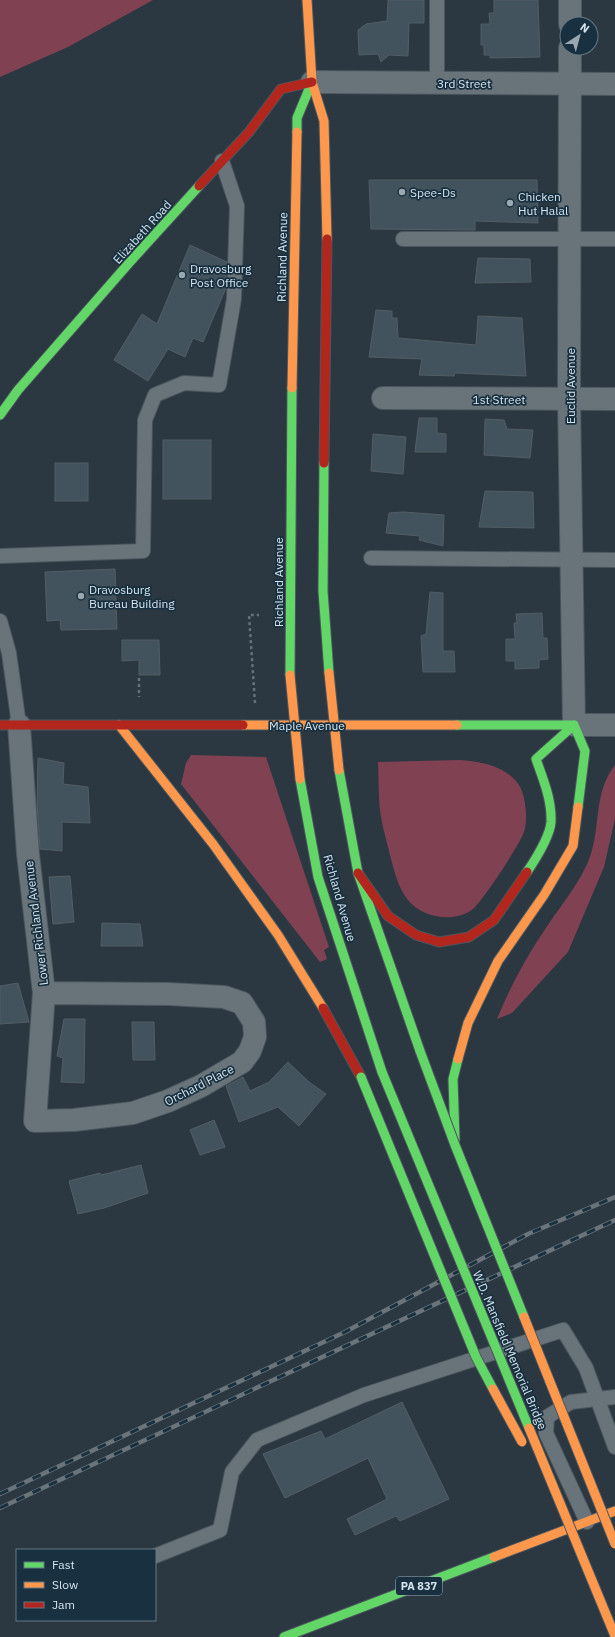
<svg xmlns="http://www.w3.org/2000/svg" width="615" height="1637" viewBox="0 0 615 1637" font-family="'IBM Plex Sans',sans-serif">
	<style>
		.green { fill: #804153 }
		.building { fill: #43535d; stroke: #535d65 }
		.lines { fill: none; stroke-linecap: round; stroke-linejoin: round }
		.lane-casing { stroke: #4b575e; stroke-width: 16 }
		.street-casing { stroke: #4b575e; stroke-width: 24 }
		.fast-casing { stroke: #4b575e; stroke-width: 11 }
		.slow-casing { stroke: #4b575e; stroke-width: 11 }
		.jam-casing { stroke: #4b575e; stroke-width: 11 }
		.path { stroke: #677077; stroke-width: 2.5; stroke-dasharray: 3 3; stroke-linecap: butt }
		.lane { stroke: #69747a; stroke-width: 14 }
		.street { stroke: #69747a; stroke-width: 22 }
		.fast { stroke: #63d668; stroke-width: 9 }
		.slow { stroke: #ff974d; stroke-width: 9 }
		.jam { stroke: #b3261e; stroke-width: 9 }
		.rail-casing { stroke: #6a747a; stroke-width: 4.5 }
		.rail { stroke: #18303f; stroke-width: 3; stroke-dasharray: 9; stroke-linecap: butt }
		.fast-bridge-casing { stroke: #4b575e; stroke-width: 11; stroke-linecap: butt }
		.slow-bridge-casing { stroke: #4b575e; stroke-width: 11; stroke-linecap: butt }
		.fast-bridge { stroke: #63d668; stroke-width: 9 }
		.slow-bridge { stroke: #ff974d; stroke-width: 9 }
		.poi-dot { fill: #9aa8b1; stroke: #18303f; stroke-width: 1.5 }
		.labels { text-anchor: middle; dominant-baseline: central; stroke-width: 3.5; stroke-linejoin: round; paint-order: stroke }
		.shield { fill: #18303f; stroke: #9caeba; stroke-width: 1 }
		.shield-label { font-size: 11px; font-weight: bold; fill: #d5e4ee }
		.street-label { font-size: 12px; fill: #d5e4ee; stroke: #18303f }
		.poi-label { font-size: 12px; fill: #d5e4ee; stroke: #18303f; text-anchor: start }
	</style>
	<rect width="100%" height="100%" fill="#2b3841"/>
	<g class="green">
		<path d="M0,0H153L68,47L0,77Z"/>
		<path d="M191,755L266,757L329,947L324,950L327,959L320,962L181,784L186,763Z"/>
		<path d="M459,760C480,761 506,766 519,785C526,796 528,820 524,832C520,844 484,899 474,908C456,924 422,918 408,900C398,888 394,870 390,855C387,842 383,830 381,817C378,799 379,780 378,762Z"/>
		<path d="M615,765V819L604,867L568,952L512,1013L497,1019C510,987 526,957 546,928C561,905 585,877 592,850C600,821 595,790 615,765Z"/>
	</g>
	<g class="building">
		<path d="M388,0H424V23H409L408,56L389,55L381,62L378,54L359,55L358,30L366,24L387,21Z"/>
		<path d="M494,0H538L540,57L490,58V55H484V45H481V24H490L489,13H494Z"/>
		<path d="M369,180H537L538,223L475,221V230L371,229Z"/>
		<path d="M190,245L227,262L225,275L226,276V288L203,342L193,338L185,357L168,349L148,381L114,360L142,314L157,324Z"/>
		<path d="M478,258L530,259L531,282L475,283Z"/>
		<path d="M376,310L392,311V318H397L398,338L476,345L478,316L522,318L526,376L455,373L454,376L419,375L422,359L369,357Z"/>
		<path d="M419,418H437V433L446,434V452H415Z"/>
		<path d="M485,419L504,420L507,429L533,430L530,458L484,455Z"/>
		<path d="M373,434L406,437L403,474L371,471Z"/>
		<rect x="163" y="440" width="48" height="59"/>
		<rect x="55" y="463" width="33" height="38"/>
		<path d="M485,491L533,492L534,528L479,527Z"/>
		<path d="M403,512L444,515L443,546L419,540L420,536L386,533L389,513Z"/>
		<path d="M115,569L117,629L61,630L60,620L47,621L45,572Z"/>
		<path d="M430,592L443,593V651H454L455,672H423L421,636L426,634Z"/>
		<path d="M542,613L543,638H547L548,659L539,660V668L515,669V661H506V639H515L514,623H517L516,614Z"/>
		<path d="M122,640H159L160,675H139V660L122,661Z"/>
		<path d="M38,758L64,763L63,784L88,787L90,823L62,822V851L40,849L37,804Z"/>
		<path d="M70,876L74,922L53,924L49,877Z"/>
		<path d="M102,923L140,924L143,946H101Z"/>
		<path d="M18,983L29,1022L0,1024V986Z"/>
		<path d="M64,1019H85L84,1083L61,1082L63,1058L57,1056Z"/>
		<path d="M132,1022H154L155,1060H133Z"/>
		<path d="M288,1062L309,1082L326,1094L299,1126L278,1107L239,1122L226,1086L243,1077L250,1091L269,1082Z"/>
		<path d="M214,1120L225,1147L200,1155L190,1130Z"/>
		<path d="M141,1165L148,1193L104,1208L78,1214L69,1181L100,1173L101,1175Z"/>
		<path d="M402,1402L449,1499L400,1521L396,1516L355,1535L347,1519L387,1499L368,1458L285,1498L263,1454L321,1431L325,1439Z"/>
	</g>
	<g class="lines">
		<defs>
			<g id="lane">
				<path d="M437,0V83"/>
				<path d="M403,239H615"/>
				<path d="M0,556L143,551L145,420L155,395L184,383L219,385L234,299L237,206L222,161"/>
				<path d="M371,558L615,560"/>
				<path d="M0,621L9,653L19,725"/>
				<path d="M587,1522L546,1433L547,1417L571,1402L615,1397"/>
				<path d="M155,1556L220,1530L232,1472L257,1440L364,1395L563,1330L586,1368L615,1447"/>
			</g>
			<g id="street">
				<path d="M570,24V0"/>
				<path d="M570,48L569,399L574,725H615"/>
				<path d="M312,82L615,84"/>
				<path d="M383,398L615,399"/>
				<path d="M19,725L28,854L44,993L35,1121L74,1120L133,1113L168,1101L201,1086L242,1062L250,1051L255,1037L254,1022L242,1003L224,997L169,994L44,993"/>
			</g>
			<g id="fast">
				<path d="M297,132V118L312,82"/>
				<path d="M0,415L18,390L129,263L199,186"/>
				<path d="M324,463L323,591L329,673"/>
				<path d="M290,675L292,388"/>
				<path d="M457,725H574"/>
				<path d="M339,770L358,873L420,1051"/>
				<path d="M300,779L318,877L382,1072"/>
				<path d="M527,872C535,860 550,836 551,822C552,800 543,779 536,759L574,725L585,751L578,807"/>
				<path d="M455,1140L453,1079L458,1059"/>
				<path d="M284,1637L494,1557"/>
			</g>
			<g id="slow">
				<path d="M307,0L312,82L324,121L327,239"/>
				<path d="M292,388L297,132"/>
				<path d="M119,725L213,844L278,935L323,1008"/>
				<path d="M243,725H457"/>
				<path d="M458,1059L468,1023L498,961L544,895L573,846L578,807"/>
				<path d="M494,1557L615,1511"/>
			</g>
			<g id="jam">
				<path d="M199,186L249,132L281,89L312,82"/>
				<path d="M324,463L327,239"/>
				<path d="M0,725H243"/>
				<path d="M358,873L388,916L416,935L439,942L469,937L494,920L527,872"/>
				<path d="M323,1008L361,1077"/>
			</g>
		</defs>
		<use href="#lane" class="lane-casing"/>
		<use href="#street" class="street-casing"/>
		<use href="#fast" class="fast-casing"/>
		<use href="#slow" class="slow-casing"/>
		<use href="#jam" class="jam-casing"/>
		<g class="path">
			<path d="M139,678V697"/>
			<path d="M255,703L249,615H259"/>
		</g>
		<use href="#lane" class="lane"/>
		<use href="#street" class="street"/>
		<use href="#fast" class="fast"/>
		<use href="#slow" class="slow"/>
		<use href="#jam" class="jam"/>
		<defs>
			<g id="rail">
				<path d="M0,1494L345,1332L528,1234L615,1197"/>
				<path d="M0,1508L615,1220"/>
			</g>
		</defs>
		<use href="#rail" class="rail-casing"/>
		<use href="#rail" class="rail"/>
		<defs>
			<g id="fast-bridge">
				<path d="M420,1051L455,1145L524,1317"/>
				<path d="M382,1072L529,1428"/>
				<path d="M361,1077L476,1357L493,1389"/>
			</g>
			<g id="slow-bridge">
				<path d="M329,673L339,770"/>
				<path d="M290,675L300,779"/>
				<path d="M524,1317L615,1544"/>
				<path d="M493,1389L522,1442"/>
				<path d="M529,1428L615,1636"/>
			</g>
		</defs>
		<use href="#fast-bridge" class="fast-bridge-casing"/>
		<use href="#slow-bridge" class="slow-bridge-casing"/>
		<use href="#fast-bridge" class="fast-bridge"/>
		<use href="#slow-bridge" class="slow-bridge"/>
	</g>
	<g class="poi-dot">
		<circle cx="402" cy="192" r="4"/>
		<circle cx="510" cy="203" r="4"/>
		<circle cx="182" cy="275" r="4"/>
		<circle cx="81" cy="596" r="4"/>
	</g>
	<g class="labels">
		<rect class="shield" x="396" y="1577" width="46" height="18" rx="3"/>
		<g class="shield-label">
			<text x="419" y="1586">PA 837</text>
		</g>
		<g class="street-label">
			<text x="464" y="83">3rd Street</text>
			<text transform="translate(142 232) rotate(-48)">Elizabeth Road</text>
			<text transform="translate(282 257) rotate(-89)">Richland Avenue</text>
			<text transform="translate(570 386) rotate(-90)">Euclid Avenue</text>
			<text x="499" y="399">1st Street</text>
			<text transform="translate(278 582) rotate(-90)">Richland Avenue</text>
			<text x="307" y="725">Maple Avenue</text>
			<text transform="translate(340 898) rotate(74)">Richland Avenue</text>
			<text transform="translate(36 923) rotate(-97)">Lower Richland Avenue</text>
			<text transform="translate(199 1085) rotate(-27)">Orchard Place</text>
			<text transform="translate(510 1350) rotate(67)">W.D. Mansfield Memorial Bridge</text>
		</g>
		<g class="poi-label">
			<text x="410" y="192">Spee-Ds</text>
			<text x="518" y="196">Chicken<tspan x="518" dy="14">Hut Halal</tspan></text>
			<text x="190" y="268">Dravosburg<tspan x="190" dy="14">Post Office</tspan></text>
			<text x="89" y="589">Dravosburg<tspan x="89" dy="14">Bureau Building</tspan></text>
		</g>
	</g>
	<rect x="16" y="1549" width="140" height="72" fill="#18303f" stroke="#647885"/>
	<rect x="24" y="1562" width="20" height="6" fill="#63d668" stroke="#647885"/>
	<text x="52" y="1569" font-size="12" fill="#d5e4ee">Fast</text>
	<rect x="24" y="1582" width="20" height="6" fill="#ff974d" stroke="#647885"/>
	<text x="52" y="1589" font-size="12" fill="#d5e4ee">Slow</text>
	<rect x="24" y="1602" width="20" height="6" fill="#b3261e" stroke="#647885"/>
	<text x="52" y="1609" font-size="12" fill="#d5e4ee">Jam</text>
	<g transform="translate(579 36) rotate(36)"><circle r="19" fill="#18303f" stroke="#647885"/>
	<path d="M0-3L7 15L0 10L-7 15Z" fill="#9aa8b1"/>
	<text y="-6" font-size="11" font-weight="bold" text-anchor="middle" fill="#d5e4ee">N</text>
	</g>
</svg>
